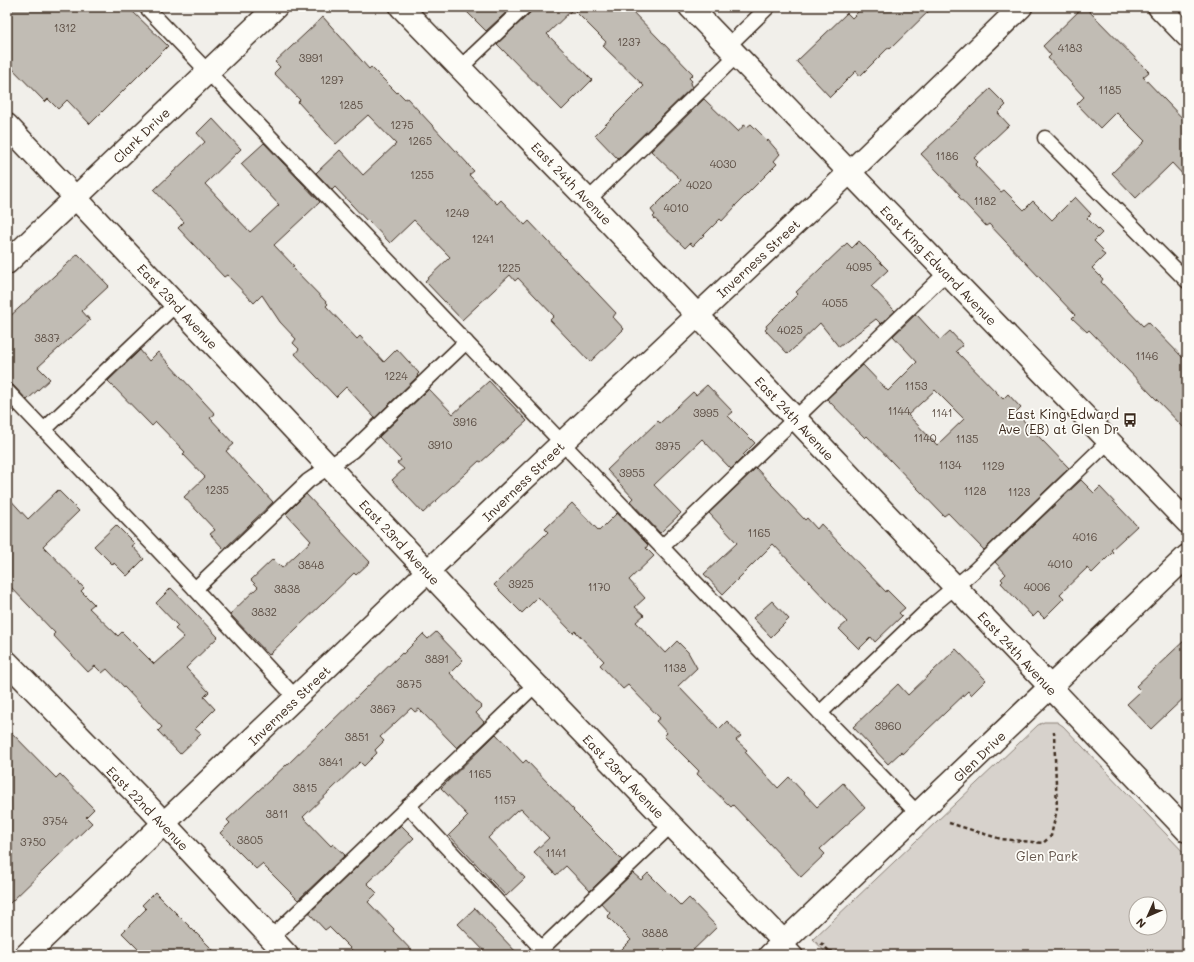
<svg xmlns="http://www.w3.org/2000/svg" width="1194" height="962" viewBox="0 0 1194 962" font-family="Mali,sans-serif">
	<style>
		.green { fill: #d7d2cc; stroke: #897e75; fill-rule: evenodd }
		.building { fill: #c1bcb4; stroke: #3b2a1e; fill-rule: evenodd }
		.lines { fill: none; stroke-linecap: round; stroke-linejoin: round }
		.service-casing { stroke: #3b2a1e; stroke-width: 17 }
		.minor-casing { stroke: #3b2a1e; stroke-width: 25 }
		.secondary-casing { stroke: #3b2a1e; stroke-width: 25 }
		.path { stroke: #3b2a1e; stroke-width: 2.5; stroke-dasharray: 4 3; stroke-linecap: butt }
		.service { stroke: #fdfcf7; stroke-width: 14 }
		.minor { stroke: #fdfcf7; stroke-width: 22 }
		.secondary { stroke: #fdfcf7; stroke-width: 22 }
		.labels { text-anchor: middle; dominant-baseline: central; stroke-width: 3.5; stroke-linejoin: round; paint-order: stroke }
		.number-label { font-size: 11px; fill: #5c4e44 }
		.street-label { font-size: 13px; fill: #3b2a1e; stroke: #fdfcf7 }
		.poi-label { font-size: 13px; fill: #3b2a1e; stroke: #fdfcf7; text-anchor: end }
		.park-label { font-size: 13px; fill: #62544a; stroke: #fdfcf7 }
	</style>
	<rect width="100%" height="100%" fill="#f1efea"/>
	<filter id="ink" filterUnits="userSpaceOnUse"><feTurbulence type="fractalNoise" baseFrequency=".025" numOctaves="2"/><feDisplacementMap in="SourceGraphic" scale="8" xChannelSelector="R" yChannelSelector="G"/><feConvolveMatrix kernelMatrix="1 2 1 2 8 2 1 2 1" color-interpolation-filters="sRGB"/></filter>
	<g filter="url(#ink)">
		<path class="green" d="M1044,722H1057L1063,726L1187,856V955H828L813,939L1038,725ZM1136,904H1160V928H1136Z"/>
		<g class="building">
			<path d="M7,7H128L168,46L90,124L67,100L58,109L48,99L45,102L7,63Z"/>
			<path d="M462,7H512L486,31Z"/>
			<path d="M532,7H628L693,74L689,78L692,81L690,84L692,87L618,159L595,135L644,86L603,46L606,42L573,9L547,34L592,80L562,110L497,44L530,13Z"/>
			<path d="M863,7H933L890,49L889,48L887,49L860,76L856,71L830,97L797,62V61L847,13L852,18Z"/>
			<path d="M1083,7H1085L1149,72L1143,77L1187,123V179L1172,163L1136,198L1112,173L1145,141L1116,112L1100,128L1077,104L1084,97L1048,58L1051,55L1043,46Z"/>
			<path d="M323,17L369,69L371,67L397,93L398,92L405,99L407,98L468,164V165L474,171L469,175L497,204L501,200L525,225L529,221L616,313L613,317L624,329L590,362L550,320L554,316L518,278L515,281L510,275L462,320L425,281L450,257L414,220L390,243L368,220L367,221L335,187L332,190L316,173L340,150L363,175L396,144L368,115L336,144L298,102L300,100L274,73L280,67L275,62Z"/>
			<path d="M990,89L1006,105L998,113L1009,125L974,158L978,162L975,165L1001,192L1004,190L1024,210L1033,201L1052,220L1075,197L1091,214L1087,218L1102,233L1094,241L1103,250L1101,252L1105,255L1092,268L1103,279L1101,282L1143,326L1148,322L1187,362V431L1089,330L1087,332L1072,318L1075,315L989,224L986,226L958,196L960,195L921,154Z"/>
			<path d="M704,99L738,132L744,125L747,127L751,124L768,141V140L780,154L774,161L777,164L735,206V207L722,221L720,219L693,246L690,243L685,248L653,217L655,215L651,210L681,180L651,151Z"/>
			<path d="M212,118L241,149L205,184L250,232L279,205L241,164L264,143L320,202L274,245L294,266L292,267L328,304L326,306L357,339L360,336L384,362L397,349L419,373L417,375L418,376L375,418L346,387L336,397L295,354L299,349L293,343L296,339L280,322L262,295L254,303L227,275L224,277L178,228L184,222L154,190L205,142L197,133Z"/>
			<path d="M859,241L888,270L871,286L895,311L881,324L876,319L839,347L820,323L788,354L765,330L767,328L766,326L798,294L796,292L847,243L852,248Z"/>
			<path d="M78,254L109,286L82,311L90,320L38,367L50,379L27,400L13,385L7,383V319Z"/>
			<path d="M916,314L940,340L950,331L963,345L956,351L1003,399L1008,394L1021,408L1016,413L1069,468L984,550L948,513L944,516L867,436L865,438L827,399L863,365L888,391L917,362L893,336ZM935,390L964,419L937,445L908,415Z"/>
			<path d="M140,350L149,361L158,352L215,414L210,418L234,444L226,451L273,502L224,549L210,534L215,530L184,497L205,477L183,454L185,452L156,422L152,426L108,381Z"/>
			<path d="M489,381L527,421L481,462L479,461L423,513L392,480L404,469L397,463L401,460L379,437L429,389L453,414Z"/>
			<path d="M707,385L733,412L728,416L755,443L743,455L744,456L731,469L702,439L654,485L681,513L660,533L630,501L633,498L607,470L658,421L660,423L693,392L696,395Z"/>
			<path d="M7,403L15,412L7,419Z"/>
			<path d="M756,468L805,520L807,518L817,529L821,524L886,592L887,590L905,608L899,613L902,616L875,642L871,637L859,649L839,629L847,622L773,544L723,594L704,574L737,543L709,513Z"/>
			<path d="M1081,480L1094,493L1100,487L1137,526L1111,550L1113,552L1092,573L1087,568L1060,594L1064,598L1044,618L1038,612L1033,617L1001,583L1003,581L1001,579L1006,574L995,562Z"/>
			<path d="M58,490L79,511L43,546L84,588L81,591L94,604L89,608L118,636L122,632L154,664L184,637L175,629L178,626L156,603L171,588L218,637L186,668L209,692L204,697L215,709L195,729L201,734L180,754L158,731L162,727L107,669L102,673L95,666L88,672L53,635L55,633L7,583V496L28,519Z"/>
			<path d="M306,494L370,562L356,575L354,573L269,655L230,614L258,587L251,580L273,559L282,568L311,541L286,514Z"/>
			<path d="M572,503L599,531L617,513L648,545L646,548L654,556L629,580L645,598L635,607L644,615L636,622L665,653L677,641L688,652L697,668L678,686L719,729L727,721L741,736L736,740L747,750L745,752L778,788L789,777L817,807L843,783L865,808L820,849L825,854L801,877L733,805L731,807L697,774L699,771L664,736L667,733L656,721L660,718L628,685L623,689L600,665L604,661L575,631L573,633L538,597L522,613L494,585L548,532L545,529Z"/>
			<path d="M116,525L135,544L132,546L144,559L127,576L114,563L113,565L94,546Z"/>
			<path d="M772,601L789,619L771,637L753,618Z"/>
			<path d="M436,632L463,660L450,673L482,707L476,713L484,722L457,748L419,709L415,712L411,708L380,737L384,741L375,750L377,753L364,766L360,762L303,817L331,846L333,844L345,855L298,900L262,864L256,869L220,833L230,823L227,820L286,765V766L402,653L403,654L423,634L428,639Z"/>
			<path d="M1187,638V695L1151,729L1127,704L1141,691L1136,686Z"/>
			<path d="M956,649L986,680L971,695L968,691L902,754L901,752L888,764L853,727L898,684L908,695Z"/>
			<path d="M7,728L56,778L60,774L94,809L86,817L92,823L7,906Z"/>
			<path d="M496,734L523,763L526,760L574,810L573,811L622,860L590,891L566,866L556,875L534,852L549,838L521,809L518,811L517,810L488,838L525,878L506,896L449,835L468,816L441,788Z"/>
			<path d="M401,825L414,838L367,883L377,893L368,902L394,929L393,931L416,955H357L329,927L325,930L310,914V912Z"/>
			<path d="M633,873L641,880L648,873L681,906L689,898L717,927L688,955H616L631,940L607,916L610,913L601,903Z"/>
			<path d="M155,892L218,955H144L122,933L146,909L142,905Z"/>
			<path d="M475,908L496,931L519,955H488L458,924Z"/>
		</g>
		<g class="lines">
			<defs>
				<g id="service">
					<path d="M146,7L820,713L918,814"/>
					<path d="M728,46L768,7"/>
					<path d="M460,68L524,7"/>
					<path d="M1045,138L1187,281"/>
					<path d="M588,200L737,55"/>
					<path d="M7,391L195,589L296,698"/>
					<path d="M45,429L176,304"/>
					<path d="M662,547L946,273"/>
					<path d="M195,589L308,481L352,451L466,342"/>
					<path d="M820,713L933,605L974,571L1109,441"/>
					<path d="M408,806L541,948"/>
					<path d="M271,938L536,684"/>
					<path d="M784,942L796,955"/>
					<path d="M535,955L671,825"/>
				</g>
				<g id="minor">
					<path d="M401,7L588,200L1187,831"/>
					<path d="M1159,7L1187,36"/>
					<path d="M7,125L448,593L784,942"/>
					<path d="M7,263L276,7"/>
					<path d="M7,662L147,805L287,955"/>
					<path d="M26,955L563,442L850,172L1021,7"/>
					<path d="M770,955L1187,556"/>
				</g>
				<path id="secondary" d="M690,7L1187,522"/>
			</defs>
			<use href="#service" class="service-casing"/>
			<use href="#minor" class="minor-casing"/>
			<use href="#secondary" class="secondary-casing"/>
			<g class="path">
				<path d="M949,823L1001,839L1043,843L1051,836L1057,809L1054,732"/>
				<path d="M821,943L833,955"/>
				<path d="M829,951L857,955"/>
			</g>
			<use href="#service" class="service"/>
			<use href="#minor" class="minor"/>
			<use href="#secondary" class="secondary"/>
		</g>
	</g>
	<defs>
		<symbol id="bus-bare" viewBox="-9 -9 18 18"><path d="M-5-6H5V4H4V6H2V4H-2V6H-4V4H-5ZM-3.5-4V0h7V-4ZM-3.5 1.2v1.5H-2V1.2ZM2 1.2v1.5H3.5V1.2Z" fill="#3b2a1e" stroke="#fdfcf7" stroke-width="2.5" paint-order="stroke"/></symbol>
	</defs>
	<g fill-rule="evenodd">
		<use href="#bus-bare" x="1120" y="410" width="20" height="20"/>
	</g>
	<g class="labels">
		<g class="number-label">
			<text x="65" y="27">1312</text>
			<text x="629" y="41">1237</text>
			<text x="1070" y="47">4183</text>
			<text x="311" y="57">3991</text>
			<text x="332" y="79">1297</text>
			<text x="1110" y="89">1185</text>
			<text x="351" y="104">1285</text>
			<text x="402" y="124">1275</text>
			<text x="420" y="140">1265</text>
			<text x="947" y="155">1186</text>
			<text x="723" y="163">4030</text>
			<text x="422" y="174">1255</text>
			<text x="699" y="184">4020</text>
			<text x="985" y="200">1182</text>
			<text x="676" y="207">4010</text>
			<text x="457" y="212">1249</text>
			<text x="483" y="238">1241</text>
			<text x="859" y="266">4095</text>
			<text x="509" y="267">1225</text>
			<text x="835" y="302">4055</text>
			<text x="790" y="329">4025</text>
			<text x="47" y="337">3837</text>
			<text x="1147" y="355">1146</text>
			<text x="396" y="375">1224</text>
			<text x="916" y="385">1153</text>
			<text x="899" y="410">1144</text>
			<text x="706" y="412">3995</text>
			<text x="942" y="412">1141</text>
			<text x="465" y="421">3916</text>
			<text x="925" y="437">1140</text>
			<text x="967" y="438">1135</text>
			<text x="440" y="444">3910</text>
			<text x="668" y="445">3975</text>
			<text x="950" y="464">1134</text>
			<text x="993" y="465">1129</text>
			<text x="632" y="472">3955</text>
			<text x="217" y="489">1235</text>
			<text x="975" y="490">1128</text>
			<text x="1019" y="491">1123</text>
			<text x="759" y="532">1165</text>
			<text x="1085" y="536">4016</text>
			<text x="1060" y="563">4010</text>
			<text x="311" y="564">3848</text>
			<text x="521" y="583">3925</text>
			<text x="599" y="586">1170</text>
			<text x="1037" y="586">4006</text>
			<text x="287" y="588">3838</text>
			<text x="264" y="611">3832</text>
			<text x="437" y="658">3891</text>
			<text x="675" y="667">1138</text>
			<text x="409" y="683">3875</text>
			<text x="383" y="708">3867</text>
			<text x="888" y="725">3960</text>
			<text x="357" y="736">3851</text>
			<text x="331" y="761">3841</text>
			<text x="480" y="773">1165</text>
			<text x="305" y="787">3815</text>
			<text x="505" y="799">1157</text>
			<text x="277" y="813">3811</text>
			<text x="55" y="820">3754</text>
			<text x="250" y="839">3805</text>
			<text x="33" y="841">3750</text>
			<text x="556" y="852">1141</text>
			<text x="655" y="932">3888</text>
		</g>
		<g class="street-label">
			<text transform="translate(141 135) rotate(-44)">Clark Drive</text>
			<text transform="translate(572 183) rotate(46)">East 24th Avenue</text>
			<text transform="translate(758 258) rotate(-43)">Inverness Street</text>
			<text transform="translate(939 265) rotate(46)">East King Edward Avenue</text>
			<text transform="translate(178 306) rotate(47)">East 23rd Avenue</text>
			<text transform="translate(795 418) rotate(47)">East 24th Avenue</text>
			<text transform="translate(523 481) rotate(-44)">Inverness Street</text>
			<text transform="translate(400 542) rotate(47)">East 23rd Avenue</text>
			<text transform="translate(1018 653) rotate(47)">East 24th Avenue</text>
			<text transform="translate(289 705) rotate(-44)">Inverness Street</text>
			<text transform="translate(979 756) rotate(-44)">Glen Drive</text>
			<text transform="translate(624 776) rotate(46)">East 23rd Avenue</text>
			<text transform="translate(148 808) rotate(46)">East 22nd Avenue</text>
		</g>
		<g class="poi-label">
			<text x="1119" y="413">East King Edward<tspan x="1119" dy="15">Ave (EB) at Glen Dr</tspan></text>
		</g>
		<g class="park-label">
			<text x="1047" y="855">Glen Park</text>
		</g>
	</g>
	<rect width="1194" height="962" fill="none" stroke="#fdfcf7" stroke-width="24"/>
	<rect x="12" y="12" width="1170" height="938" fill="none" stroke="#3b2a1e" stroke-width="1.5" filter="url(#ink)"/>
	<g transform="translate(1148 916) rotate(225)"><circle r="19" fill="#fdfcf7" stroke="#afa8a0"/>
	<path d="M0-3L7 15L0 10L-7 15Z" fill="#3b2a1e"/>
	<text y="-6" font-size="11" font-weight="bold" text-anchor="middle" fill="#3b2a1e">N</text>
	</g>
</svg>
